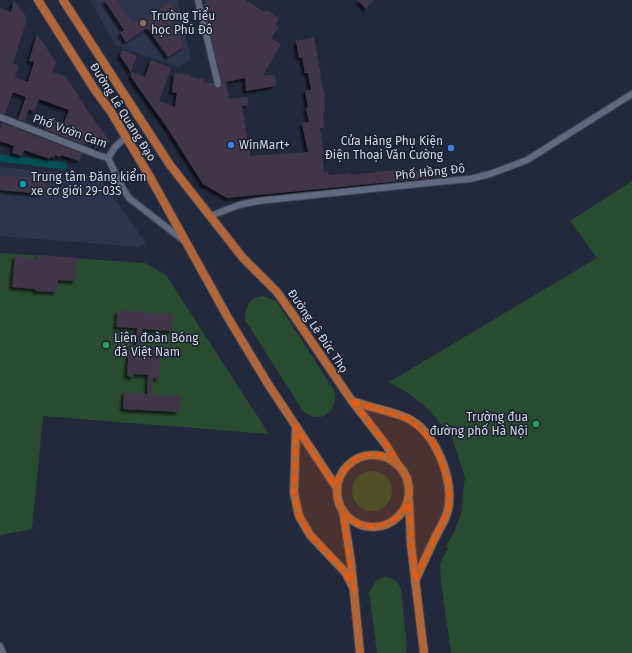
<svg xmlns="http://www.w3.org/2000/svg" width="632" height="653" viewBox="0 0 632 653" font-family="'Fira Sans',sans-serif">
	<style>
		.built { fill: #2d354d }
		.green { fill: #294b2f }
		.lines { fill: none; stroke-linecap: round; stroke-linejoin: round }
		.canal { stroke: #005054; stroke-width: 7 }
		.building { fill: #41364a; filter: url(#shadow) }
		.minor-casing { stroke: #404555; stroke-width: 8 }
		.major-casing { stroke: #404555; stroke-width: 10 }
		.minor { stroke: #61687f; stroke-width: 6 }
		.major { stroke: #b06639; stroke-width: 8 }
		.marked { fill: #e8590c; fill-opacity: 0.2; stroke: #e8590c; stroke-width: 3; stroke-dasharray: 8 5; stroke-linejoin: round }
		.education-dot { fill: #8d6e63; stroke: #1a2032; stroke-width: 1.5 }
		.shop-dot { fill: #3f7fe0; stroke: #1a2032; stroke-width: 1.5 }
		.culture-dot { fill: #0f9aa8; stroke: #1a2032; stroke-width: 1.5 }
		.leisure-dot { fill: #2e9e5b; stroke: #1a2032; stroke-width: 1.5 }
		.labels { text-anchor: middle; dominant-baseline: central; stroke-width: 3; stroke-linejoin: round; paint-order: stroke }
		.poi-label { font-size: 12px; fill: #d2d7e3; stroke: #1a2032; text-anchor: start }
		.street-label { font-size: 12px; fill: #d2d7e3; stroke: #1a2032 }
	</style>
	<defs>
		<filter id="shadow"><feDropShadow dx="-3" dy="3" stdDeviation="1" flood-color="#0009"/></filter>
	</defs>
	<rect width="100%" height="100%" fill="#23293d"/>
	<g class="built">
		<path d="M90,0H178L191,60L179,67L115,45Z"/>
		<path d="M0,167L98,176L118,204L146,243L139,247L0,236Z"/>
	</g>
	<g class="green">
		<path d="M632,181V653H451L441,582L440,563L448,548L445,547L454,533L461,514L465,477L452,438L429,410L408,393L389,382L597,258L570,221Z"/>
		<path d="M0,253L145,263L166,275L269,434L43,416L32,529L0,535Z"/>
		<path d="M263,296L276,301L334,390C340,411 320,426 303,411L245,320C245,308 249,297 263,296Z"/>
		<circle cx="372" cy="491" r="20"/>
		<path d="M385,577C394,578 397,581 401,589L407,649L405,653H377L369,592L377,580Z"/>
	</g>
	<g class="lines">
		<path class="canal" d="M0,158L64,166"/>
	</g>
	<g class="building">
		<path d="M14,0L27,18L13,64L19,65L15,78L28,82L34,62L29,61L37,34L56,62L52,72L65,76L85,106V107L110,142L94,149L96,141L86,137L84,145L44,129L49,117L64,123L69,110L39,99L34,112L29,109L24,122L18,119L26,97L13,92L5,114L0,113V8L11,12Z"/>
		<path d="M104,0H117L132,23L142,17L143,20L170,2L177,12L167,19L185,46L168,57L147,28L126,42L120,33L124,30Z"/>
		<path d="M207,0H245L264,12L266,10L279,18L275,25L279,27L271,38L281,44L263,76L275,75L276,86L246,91L245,78L226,82L229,99L247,97L249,105L242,106L250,156L308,152L302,123L309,122L306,108L308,107L305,91L311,90L308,73H305L302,57L299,58L296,41L314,37L321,76H320L325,96H324L325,112H323L324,128H320L324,154H322L324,173L329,172V175L351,173V175L402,169L403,172L440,168L441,177L227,198L203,184L168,129L131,77L132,72L145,77L151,60L171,68L159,101L175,107L177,93L172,92L174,73L191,75L190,77L203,79V82L213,83L216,88L221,87L222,83L204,8V4Z"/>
		<path d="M358,0H374L366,9Z"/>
		<path d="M122,50L137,56L131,72L120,56Z"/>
		<path d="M2,123L83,154L79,161L61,155L60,157L55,155L54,158L51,156L50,159L24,150L22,156L12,153L14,146L0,141V128Z"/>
		<path d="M0,175L46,179L44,194L0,190Z"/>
		<path d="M38,255L77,258L76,281L58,280L57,292L35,291L36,289L12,287L15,256L38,259Z"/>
		<path d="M118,310L173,314L172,331L143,329L142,348H153V346H161L159,379L153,378L152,394L181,396L179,412L123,409L124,392L147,394L148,375L134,374V377L127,376L129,345H136L137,328L116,327Z"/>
	</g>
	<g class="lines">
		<defs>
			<g id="minor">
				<path d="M198,0L218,84"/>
				<path d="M0,117L98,155L108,158"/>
				<path d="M108,158L121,185L129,198L183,240"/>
				<path d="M108,158L115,147L126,137"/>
				<path d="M210,216L239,205L258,201L447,181L470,179L490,174L527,160L632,94"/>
				<path d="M0,646L3,653"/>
			</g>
			<g id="major">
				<path d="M38,0L95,90L111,112L150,177L227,316L268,384L337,488"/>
				<path d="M63,0L170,165L243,258L277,292L296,319L352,401L386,445L398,465"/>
				<path d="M352,401C368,407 391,411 407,418C435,431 455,480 448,510C446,519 441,526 437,534C429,550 422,566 415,581"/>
				<path d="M296,426L294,493L299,516L310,535L345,572L354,589"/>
				<circle cx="373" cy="491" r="36"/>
				<path d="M409,501L411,545L424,653"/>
				<path d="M343,511L351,562L360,653"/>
			</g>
		</defs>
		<use href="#minor" class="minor-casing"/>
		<use href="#major" class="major-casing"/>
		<use href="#minor" class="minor"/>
		<use href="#major" class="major"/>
	</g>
	<path class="marked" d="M352,401L408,419L435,444L449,483V508L415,581L409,503L397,518L374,527L362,525L343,516L354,589L345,572L310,535L299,516L294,493L296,426L334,485L354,459L365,455L394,454Z"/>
	<circle class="education-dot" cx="143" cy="23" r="4"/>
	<g class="shop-dot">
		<circle cx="231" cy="145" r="4"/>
		<circle cx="451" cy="148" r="4"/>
	</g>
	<circle class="culture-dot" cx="23" cy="184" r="4"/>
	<g class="leisure-dot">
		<circle cx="106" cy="345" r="4"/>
		<circle cx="536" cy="424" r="4"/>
	</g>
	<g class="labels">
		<g class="poi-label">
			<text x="151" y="16">Trường Tiểu<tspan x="151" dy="14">học Phú Đô</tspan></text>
			<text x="443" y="141" text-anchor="end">Cửa Hàng Phụ Kiện<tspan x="443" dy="14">Điện Thoại Văn Cường</tspan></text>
			<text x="239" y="145">WinMart+</text>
			<text x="31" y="177">Trung tâm Đăng kiểm<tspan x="31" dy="14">xe cơ giới 29-03S</tspan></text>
			<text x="114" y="338">Liên đoàn Bóng<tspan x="114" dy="14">đá Việt Nam</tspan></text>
			<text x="528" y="417" text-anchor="end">Trường đua<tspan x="528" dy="14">đường phố Hà Nội</tspan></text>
		</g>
		<g class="street-label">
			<text transform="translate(123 112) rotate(58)">Đường Lê Quang Đạo</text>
			<text transform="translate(70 131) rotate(20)">Phố Vườn Cam</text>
			<text transform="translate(430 172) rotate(-6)">Phố Hồng Đô</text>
			<text transform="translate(318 331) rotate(56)">Đường Lê Đức Thọ</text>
		</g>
	</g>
</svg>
